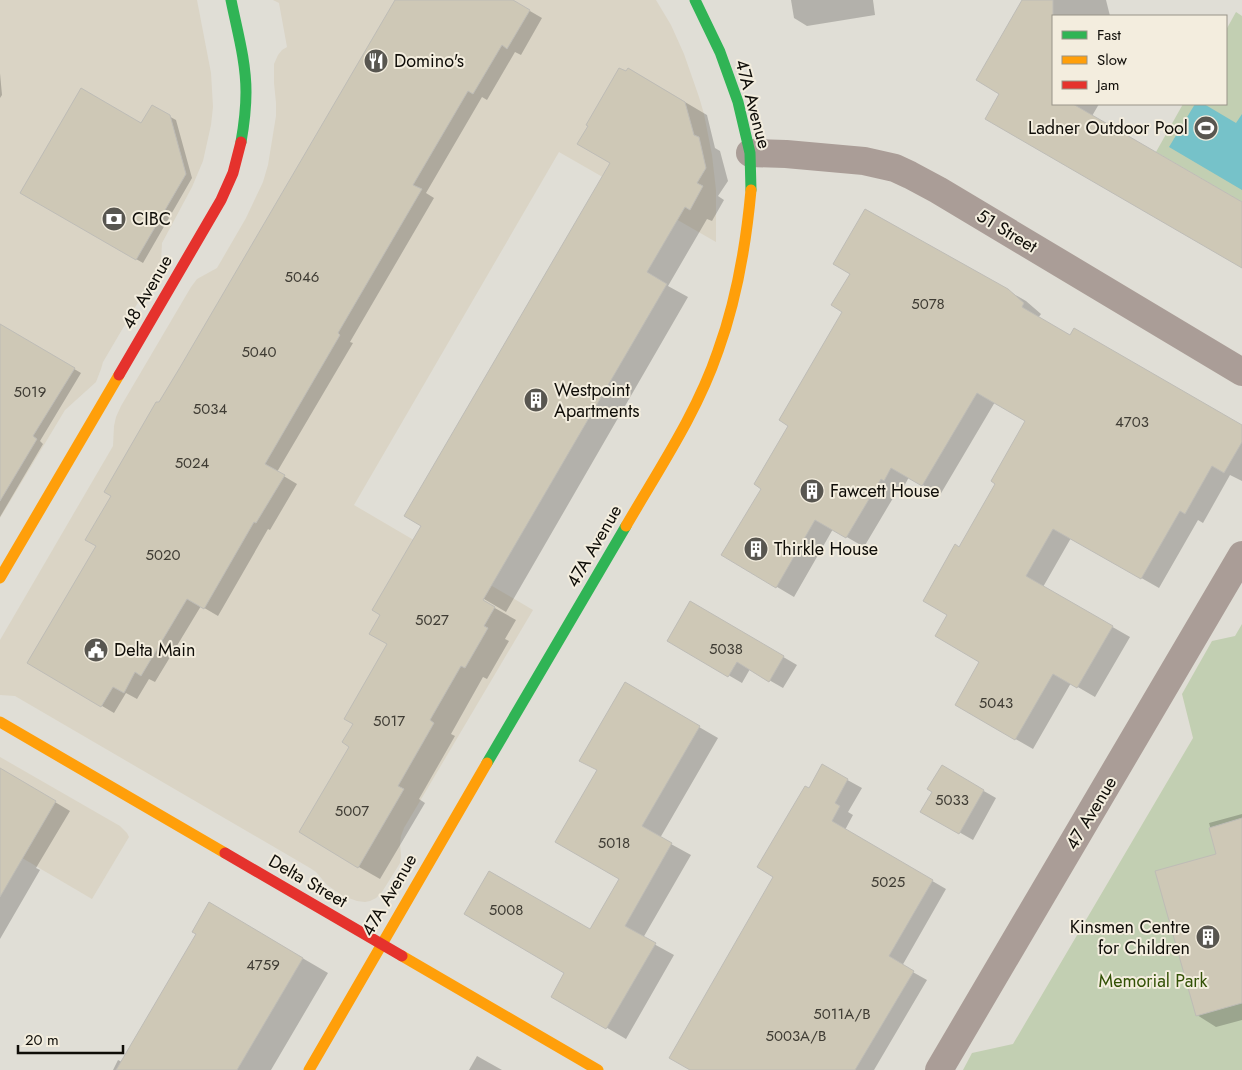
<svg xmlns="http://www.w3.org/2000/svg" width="1242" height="1070" viewBox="0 0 1242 1070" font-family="Jost,sans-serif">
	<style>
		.built { fill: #dad4c5 }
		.green { fill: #c2cfb2 }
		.water { fill: #76c2c9 }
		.shadow { fill: #0003 }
		.building { fill: #cec8b6; stroke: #bebcb6 }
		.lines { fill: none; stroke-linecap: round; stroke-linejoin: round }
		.street { stroke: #aa9d97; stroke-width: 28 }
		.fast { stroke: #30b455; stroke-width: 11 }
		.slow { stroke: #ff9f0a; stroke-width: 11 }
		.jam { stroke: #e5322d; stroke-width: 11 }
		.labels { text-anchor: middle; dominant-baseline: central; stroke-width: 4; stroke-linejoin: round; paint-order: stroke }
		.number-label { font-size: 15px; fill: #3f3c34 }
		.poi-label { font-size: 18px; fill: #0f0d08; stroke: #f3edde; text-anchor: start }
		.street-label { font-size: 18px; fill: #0f0d08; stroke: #f3edde }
		.park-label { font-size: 18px; fill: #325105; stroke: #f3edde }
	</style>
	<rect width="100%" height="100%" fill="#e0ded6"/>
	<g class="built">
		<path d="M0,0H197L211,73L213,107L211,125L203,161L192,187L162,243L161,263L158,274L153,284L140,299L103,362L101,369L96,382L65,410L0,518Z"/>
		<path d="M273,0H656L671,25L684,54L699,97L704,114L712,155L716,190V242L559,152L354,505L533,610L404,828L401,836L400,843L401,856L400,863L397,868L382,892L376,898L370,901L365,902L357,901L343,896L327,885L316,872L310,868L15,696L0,695V640L113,446L114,426L116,417L121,406L191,287L197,279L217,268L246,218L263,182L268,165L276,116V103L274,83V64L278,55L282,50L287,47L279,3Z"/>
		<path d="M0,757L120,826L127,833L129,837L92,899L0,845Z"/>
	</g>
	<g class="green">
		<path d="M1236,12L1242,16V202L1156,152L1183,104H1226V30Z"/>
		<path d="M1242,624V1070H963L972,1053L1013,1044L1193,738L1182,694L1212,641L1235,636Z"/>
	</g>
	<path class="water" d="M1195,104H1204L1236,123L1242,114V190L1169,147Z"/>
	<g class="shadow">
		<path d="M396,0H511L542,18L521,55L515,52L487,100L482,97L426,193L434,198L350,342L353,343L277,472L297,484L270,530L268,529L218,616L201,606L155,682L149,679L137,699L126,693L114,713L29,663L98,545L113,496L160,403Z"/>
		<path d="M791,0H873L875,15L807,26L794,18Z"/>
		<path d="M1024,0H1106L1110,16H1053V104H1099L1092,116L1242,203V267L1001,94Z"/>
		<path d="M629,69L707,115L715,148L720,151L728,181L718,196L724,200L712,221L707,219L668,286L688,297L506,612L479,596L477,598L516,620L505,639L509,641L487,679L483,677L451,734L455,736L419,799L425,803L380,879L359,867L351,746L354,723L389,644L382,615L422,525L611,162L626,73Z"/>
		<path d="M0,73L2,95L0,98Z"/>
		<path d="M152,107L176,120L192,178L143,263L22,193L142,125Z"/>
		<path d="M866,210L1026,301L1041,314L1038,318L1242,427V481L1230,475L1203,523L1198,520L1159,588L1071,538L1043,587L1130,637L1095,697L1071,683L1033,749L956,705L981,662L949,614L959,549L997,483L1027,421L995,402L940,495L909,477L902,490L899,488L864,547L833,529L794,597L723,555L763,488L790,425L844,311Z"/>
		<path d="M0,325L81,373L40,441L43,444L0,517Z"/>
		<path d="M690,602L797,665L783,688L750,669L742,683L668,640Z"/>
		<path d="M625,684L718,738L660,838L691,855L643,938L674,955L626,1039L553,996L621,878L598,770Z"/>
		<path d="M822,766L862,788L848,812L853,815L845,830L946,889L902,966L927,980L874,1070H692L775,876L809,789Z"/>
		<path d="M942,767L996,798L973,840L922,811L933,791Z"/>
		<path d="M0,769L70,811L36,868L40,870L0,939Z"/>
		<path d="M1242,814V1020L1216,1027L1197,1015L1218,855L1209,823Z"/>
		<path d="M210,904L328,973L271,1070H113L118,1060L122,1062L198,934Z"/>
		<path d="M477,1056L502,1070H469Z"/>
	</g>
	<g class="building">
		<path d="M395,0H513L530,10L507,49L502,45L473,94L468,91L413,185L422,189L338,333L340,335L265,464L285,475L256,523L254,522L204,609L187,599L141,676L135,672L124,693L113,687L101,707L27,663L96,546L85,540L111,496L104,492L156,402H159L179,369Z"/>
		<path d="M1022,0H1053V104H1073L1242,202V268L985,119L999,94L976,80Z"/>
		<path d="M619,68L626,71L628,68L685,102L694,135L699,137L706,168L697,183L703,186L690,210L685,207L647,272L667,284L483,600L495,607L484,626L488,628L465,668L461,666L430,720L434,723L398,786L404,789L358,868L299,832L349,747L342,742L353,724L344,719L387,644L369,634L380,615L372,610L421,526L404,516L610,163L577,144L588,126L586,125Z"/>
		<path d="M81,88L141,123L152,105L170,115L186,174L136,260L20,193Z"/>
		<path d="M865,209L1008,289L1024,303L1022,307L1070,335L1074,328L1242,425V442L1224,473L1212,466L1185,514L1180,511L1141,579L1053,529L1026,576L1113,626L1077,688L1053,674L1015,740L955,705L979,662L935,636L947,615L923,601L955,544L959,547L995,484L991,481L1025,421L977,393L922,486L891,468L884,481L881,479L846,538L815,520L776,588L721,555L761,489L754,484L788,426L779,420L842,312L831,305L850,274L833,264Z"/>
		<path d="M0,324L75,368L33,436L37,439L0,501Z"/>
		<path d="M690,601L784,656L769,682L737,662L728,677L667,641Z"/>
		<path d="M625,682L700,726L642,826L672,843L625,926L656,943L606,1029L551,997L564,973L464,914L489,871L590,929L619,879L555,842L597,770L579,761Z"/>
		<path d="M822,764L848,779L835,803L840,806L832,821L933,880L889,956L914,971L855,1070H690L669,1058L773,877L757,867L805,786L809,788Z"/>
		<path d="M942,765L984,790L959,834L920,812L932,792L927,789Z"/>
		<path d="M0,768L56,801L0,897Z"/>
		<path d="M1242,818V1003L1196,1016L1155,871L1216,854L1209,828Z"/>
		<path d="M209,902L303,958L237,1070H116L196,934L192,932Z"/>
	</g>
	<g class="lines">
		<g class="street">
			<path d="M750,153L786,154L864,161L895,168L910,175L938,190L1242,372"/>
			<path d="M939,1070L1242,555"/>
		</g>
		<g class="fast">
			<path d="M231,0C237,30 246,61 246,92C246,108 244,125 241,142"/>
			<path d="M695,0L720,52L738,102L750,153L751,190"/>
			<path d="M487,763L626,526"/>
		</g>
		<g class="slow">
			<path d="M626,526C659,469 697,413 718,351C737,299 746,245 751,190"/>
			<path d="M0,578L119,375"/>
			<path d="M0,722L225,853"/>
			<path d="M402,956L598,1070"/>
			<path d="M309,1070L487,763"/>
		</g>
		<g class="jam">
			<path d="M119,375L221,200L233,173L241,142"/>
			<path d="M225,853L402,956"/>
		</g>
	</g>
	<defs>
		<symbol id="restaurant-disc" viewBox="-11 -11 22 22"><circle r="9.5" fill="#585650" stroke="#f3edde"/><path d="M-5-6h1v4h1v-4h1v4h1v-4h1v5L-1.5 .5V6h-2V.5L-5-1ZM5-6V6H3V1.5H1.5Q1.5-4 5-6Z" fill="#fff"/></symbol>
		<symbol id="stadium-disc" viewBox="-11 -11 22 22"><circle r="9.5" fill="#585650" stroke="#f3edde"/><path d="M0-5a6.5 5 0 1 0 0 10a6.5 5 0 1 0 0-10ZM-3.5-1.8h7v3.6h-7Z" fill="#fff"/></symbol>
		<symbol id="bank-disc" viewBox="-11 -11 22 22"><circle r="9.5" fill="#585650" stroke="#f3edde"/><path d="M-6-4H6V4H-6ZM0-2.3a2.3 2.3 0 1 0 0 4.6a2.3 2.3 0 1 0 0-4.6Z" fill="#fff"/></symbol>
		<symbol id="building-disc" viewBox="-11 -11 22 22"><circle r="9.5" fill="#585650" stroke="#f3edde"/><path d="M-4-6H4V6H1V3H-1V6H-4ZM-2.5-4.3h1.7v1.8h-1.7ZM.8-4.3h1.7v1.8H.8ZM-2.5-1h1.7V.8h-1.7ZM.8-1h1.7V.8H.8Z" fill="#fff"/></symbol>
		<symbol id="civic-disc" viewBox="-11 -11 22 22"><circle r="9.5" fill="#585650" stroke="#f3edde"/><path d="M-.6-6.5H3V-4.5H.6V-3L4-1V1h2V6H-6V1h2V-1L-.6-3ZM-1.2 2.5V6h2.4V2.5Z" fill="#fff"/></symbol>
	</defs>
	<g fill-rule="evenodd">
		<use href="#restaurant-disc" x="362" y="47" width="28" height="28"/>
		<use href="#stadium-disc" x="1192" y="114" width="28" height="28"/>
		<use href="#bank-disc" x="100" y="205" width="28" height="28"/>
		<use href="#building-disc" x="522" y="386" width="28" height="28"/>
		<use href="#building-disc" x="798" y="477" width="28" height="28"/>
		<use href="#building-disc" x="742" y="535" width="28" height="28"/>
		<use href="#civic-disc" x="82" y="636" width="28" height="28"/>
		<use href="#building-disc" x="1194" y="923" width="28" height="28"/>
	</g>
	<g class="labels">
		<g class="number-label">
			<text x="302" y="277">5046</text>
			<text x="928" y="304">5078</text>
			<text x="259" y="352">5040</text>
			<text x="30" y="392">5019</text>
			<text x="210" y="409">5034</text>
			<text x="1132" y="422">4703</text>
			<text x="192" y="463">5024</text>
			<text x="163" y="555">5020</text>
			<text x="432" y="620">5027</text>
			<text x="726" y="649">5038</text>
			<text x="996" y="703">5043</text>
			<text x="389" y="721">5017</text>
			<text x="952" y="800">5033</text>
			<text x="352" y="811">5007</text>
			<text x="614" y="843">5018</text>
			<text x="888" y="882">5025</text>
			<text x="506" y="910">5008</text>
			<text x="263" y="965">4759</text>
			<text x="842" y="1014">5011A/B</text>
			<text x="796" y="1036">5003A/B</text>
		</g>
		<g class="poi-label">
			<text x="394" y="61">Domino's</text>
			<text x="1188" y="128" text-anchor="end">Ladner Outdoor Pool</text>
			<text x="132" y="219">CIBC</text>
			<text x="554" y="390">Westpoint<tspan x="554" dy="21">Apartments</tspan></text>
			<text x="830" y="491">Fawcett House</text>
			<text x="774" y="549">Thirkle House</text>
			<text x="114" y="650">Delta Main</text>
			<text x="1190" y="927" text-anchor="end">Kinsmen Centre<tspan x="1190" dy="21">for Children</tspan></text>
		</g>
		<g class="street-label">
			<text transform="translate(753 104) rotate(75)">47A Avenue</text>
			<text transform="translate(1007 231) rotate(31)">51 Street</text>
			<text transform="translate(147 292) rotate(-60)">48 Avenue</text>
			<text transform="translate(594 546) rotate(-60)">47A Avenue</text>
			<text transform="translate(1091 813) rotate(-59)">47 Avenue</text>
			<text transform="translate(308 881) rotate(30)">Delta Street</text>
			<text transform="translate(389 895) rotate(-60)">47A Avenue</text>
		</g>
		<g class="park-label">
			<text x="1153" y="981">Memorial Park</text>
		</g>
	</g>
	<rect x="1052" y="15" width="175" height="90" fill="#f3edde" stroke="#989388"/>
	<rect x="1062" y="31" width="25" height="8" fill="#30b455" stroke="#989388"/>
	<text x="1097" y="40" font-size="15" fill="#0f0d08">Fast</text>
	<rect x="1062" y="56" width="25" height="8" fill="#ff9f0a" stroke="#989388"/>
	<text x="1097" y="65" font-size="15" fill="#0f0d08">Slow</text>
	<rect x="1062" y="81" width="25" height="8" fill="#e5322d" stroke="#989388"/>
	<text x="1097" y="90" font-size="15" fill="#0f0d08">Jam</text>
	<path d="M18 1045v8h105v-8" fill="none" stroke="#0f0d08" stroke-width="2.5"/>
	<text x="25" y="1045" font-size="15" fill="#0f0d08" stroke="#f3edde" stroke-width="4" paint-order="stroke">20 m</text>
</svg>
